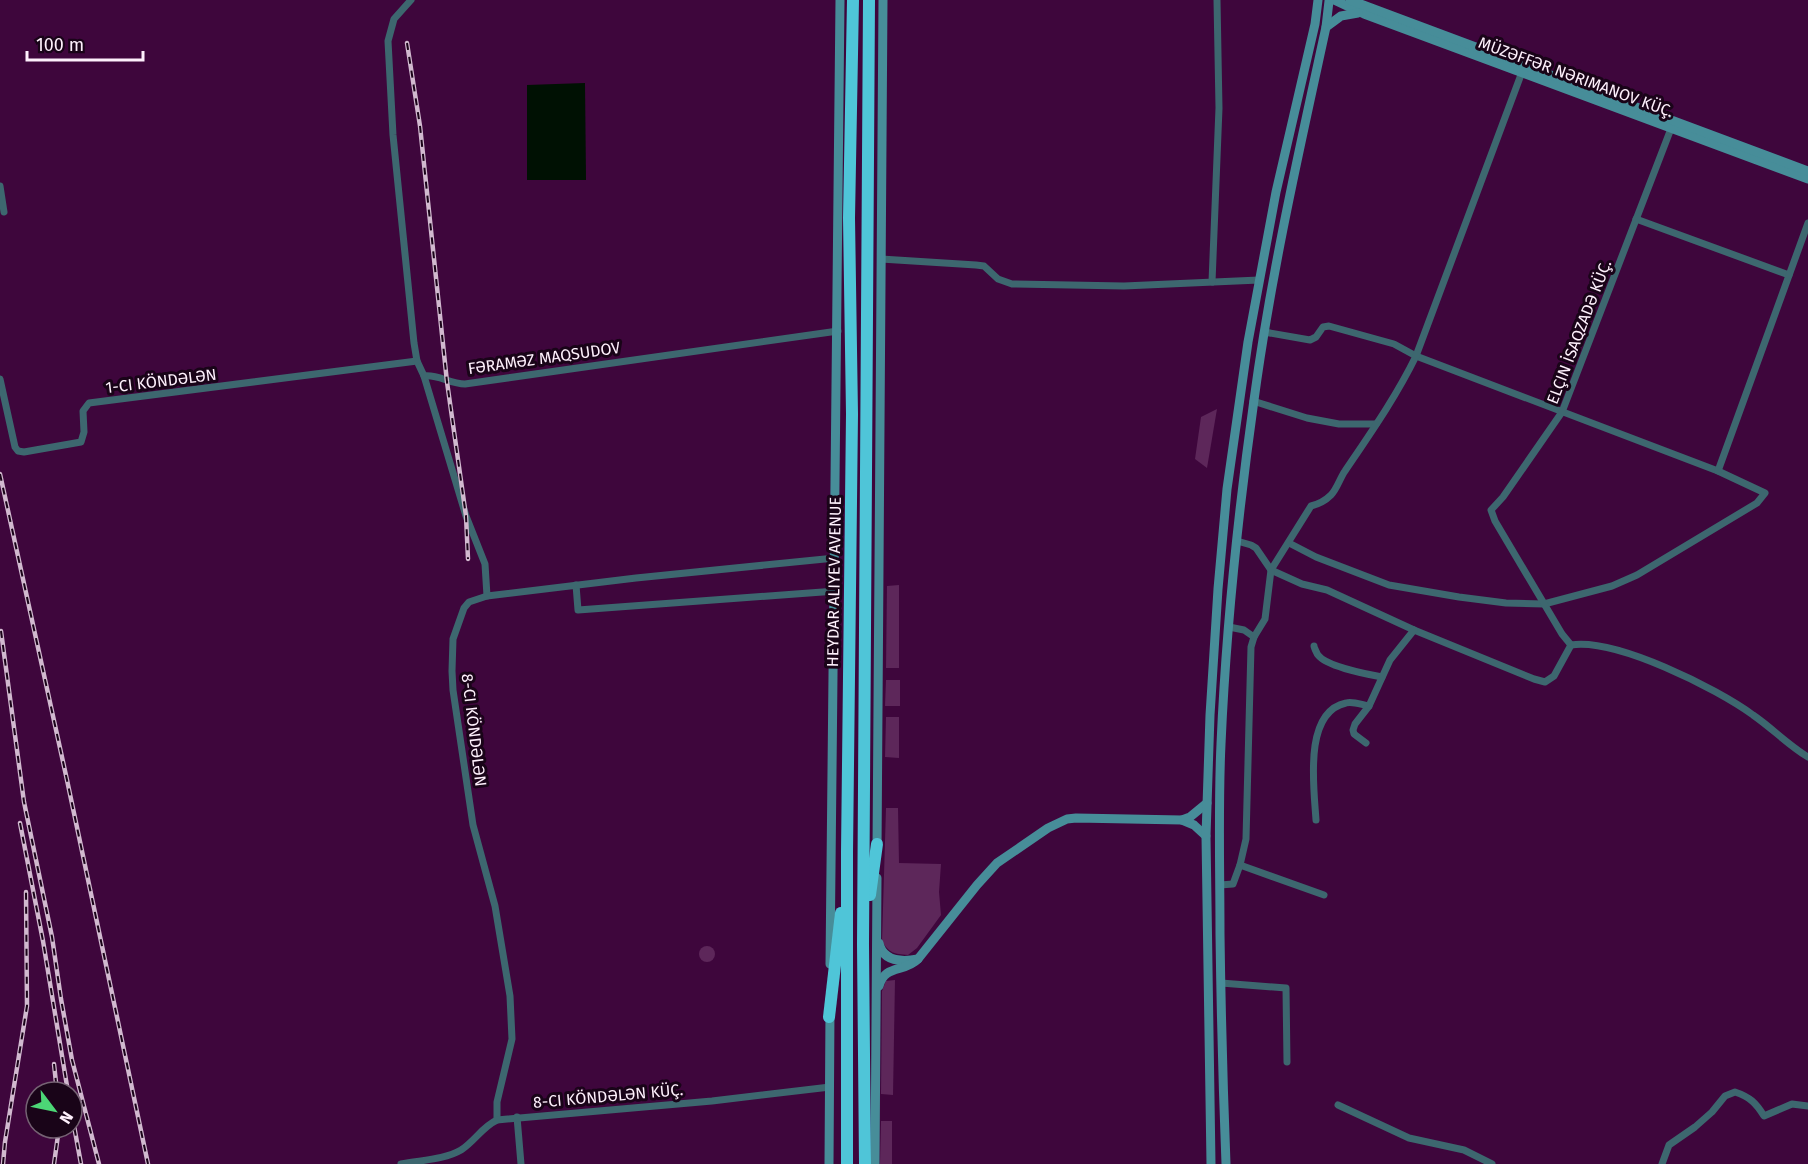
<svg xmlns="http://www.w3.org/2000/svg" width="1808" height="1164" viewBox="0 0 1808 1164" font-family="'Fira Sans',sans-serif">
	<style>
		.green { fill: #5d275a }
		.water { fill: #001103 }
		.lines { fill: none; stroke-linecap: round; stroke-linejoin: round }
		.street { stroke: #3d676f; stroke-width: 7 }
		.secondary { stroke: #478d99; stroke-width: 9 }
		.highway { stroke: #4fc5d8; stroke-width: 12 }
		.rail-casing { stroke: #d1b9cf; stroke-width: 4.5 }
		.rail { stroke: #190418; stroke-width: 2; stroke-dasharray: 7; stroke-linecap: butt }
		.labels { text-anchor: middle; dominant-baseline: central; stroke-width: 6; stroke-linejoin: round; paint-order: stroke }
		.street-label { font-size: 16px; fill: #fef0fc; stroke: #190418 }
	</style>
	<rect width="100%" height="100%" fill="#3e063c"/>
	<g class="green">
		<path d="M1217,409L1207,468L1195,459L1201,417Z"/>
		<path d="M899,585V668H886L887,586Z"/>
		<path d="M886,680H900V706H885Z"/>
		<path d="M886,717H899V758L885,757Z"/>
		<path d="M886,808H898L899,863L941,864L939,892L941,915L917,948L908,955C894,954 889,953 882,941Z"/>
		<circle cx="707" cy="954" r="8"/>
		<path d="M895,980L893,1095L881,1094L882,991L886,981Z"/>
		<path d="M881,1121H892V1164H880Z"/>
	</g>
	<path class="water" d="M585,83L586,180H527V85Z"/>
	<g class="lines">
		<g class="street">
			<path d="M411,0L394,19L388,41L393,135L414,343L417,361L424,376C438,374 450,384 465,384L838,331"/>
			<path d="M0,186L4,212"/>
			<path d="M1636,219L1789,275"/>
			<path d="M881,259L976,265L984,266L998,279L1012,284L1124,286L1259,280"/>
			<path d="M1212,282L1219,108L1217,0"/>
			<path d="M1264,332L1310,340L1316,337L1323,327L1329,326L1394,344L1416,356L1718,471L1765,493L1757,503L1637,575L1612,586L1544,604L1506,603L1459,597L1389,585L1316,557L1289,543"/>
			<path d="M424,376L466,516L485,564L487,596"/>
			<path d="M0,379L15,447L18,451L24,452L81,442L84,432L83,411L89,403L417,361"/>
			<path d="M1253,401L1307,418L1339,424H1376"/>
			<path d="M1718,471L1808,223"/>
			<path d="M1237,541L1251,545L1256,548L1271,570L1302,584L1327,590L1414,630L1534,679L1545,682L1554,676L1571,645"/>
			<path d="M576,585L578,610L836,591"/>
			<path d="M1229,627L1244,630L1254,637"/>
			<path d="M1571,645L1562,634L1495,521L1491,510L1503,497L1562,412L1672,126"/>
			<path d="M1571,645C1616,638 1716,688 1753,715C1772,728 1788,745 1808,757"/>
			<path d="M1314,646C1314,647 1317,654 1318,655C1327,667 1367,674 1382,677"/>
			<path d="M1366,743L1354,734L1353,730L1355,724L1369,706L1390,660L1414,630"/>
			<path d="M1316,820C1314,788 1303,712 1346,703C1353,701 1362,705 1369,706"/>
			<path d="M1240,865L1246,839L1251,647L1254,637L1265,619L1271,570L1311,506C1319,504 1325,501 1331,495C1337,489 1340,478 1345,471C1370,434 1396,397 1416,356L1522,72"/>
			<path d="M1220,885L1233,884L1240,865L1324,895"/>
			<path d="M1221,983L1286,988L1287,1062"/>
			<path d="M1338,1105L1409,1138L1464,1150L1492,1164"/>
			<path d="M517,1117L521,1164"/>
			<path d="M497,1120V1102L512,1039L510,996L495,906L473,825L453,690L452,671L453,639L464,608L469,602L487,596L636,578L835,558"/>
			<path d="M401,1164C420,1160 444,1160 461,1150C475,1141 482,1127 497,1120L712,1101L830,1087"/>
			<path d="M1662,1164L1669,1145L1695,1127L1712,1112L1725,1096L1735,1092C1750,1097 1756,1103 1764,1116L1792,1104L1808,1106"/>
		</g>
		<g class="secondary">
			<path d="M1334,0L1364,14L1808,179"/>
			<path d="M1350,0L1808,171"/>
			<path d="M1326,27L1341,16L1358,13"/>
			<path d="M1182,820L1194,825L1206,836"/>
			<path d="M877,850L883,0"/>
			<path d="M879,943C883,962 902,962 918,959"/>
			<path d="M830,964L840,0"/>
			<path d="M879,986C885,964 904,973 918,959L977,885L997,863L1048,828L1067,819L1076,818L1182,820L1190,817L1207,803"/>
			<path d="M829,1164L830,1010"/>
			<path d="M875,1164L877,878"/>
			<path d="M1211,1164L1206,836L1210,715L1218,589L1227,489L1248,342L1276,192L1315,24L1318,0"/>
			<path d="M1226,1164C1223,1087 1221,1010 1220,934C1220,870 1218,807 1221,744C1226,629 1238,514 1254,400C1271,274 1299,151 1326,27L1329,1"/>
		</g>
		<g class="highway">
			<path d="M870,895L877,844"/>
			<path d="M829,1017L841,913"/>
			<path d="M847,1164V852L852,414L849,218L853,0"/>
			<path d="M865,1164L863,944L869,0"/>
		</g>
		<defs>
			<g id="rail">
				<path d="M407,43L420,126L447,382L466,516L468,559"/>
				<path d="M0,474L67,780L148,1164"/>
				<path d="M1,631L24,802L52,937L61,999L72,1060L99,1164"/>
				<path d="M20,823L43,941L68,1092"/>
				<path d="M54,1064L57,1092"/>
				<path d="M72,1115L81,1164"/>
				<path d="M3,1164L5,1142L27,1006L26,892"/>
				<path d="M54,1164L59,1128"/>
			</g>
		</defs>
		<use href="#rail" class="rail-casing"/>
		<use href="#rail" class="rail"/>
	</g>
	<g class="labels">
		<g class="street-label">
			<text transform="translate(1576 77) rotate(20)">MÜZƏFFƏR NƏRIMANOV KÜÇ.</text>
			<text transform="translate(1579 332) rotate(-69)">ELÇIN İSAQZADƏ KÜÇ.</text>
			<text transform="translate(544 358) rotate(-8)">FƏRAMƏZ MAQSUDOV</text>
			<text transform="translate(161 381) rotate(-7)">1-CI KÖNDƏLƏN</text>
			<text transform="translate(834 582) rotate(-89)">HEYDAR ALIYEV AVENUE</text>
			<text transform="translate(474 730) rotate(83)">8-CI KÖNDƏLƏN</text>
			<text transform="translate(608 1096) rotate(-5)">8-CI KÖNDƏLƏN KÜÇ.</text>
		</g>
	</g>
	<g transform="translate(54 1110) rotate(122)"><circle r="28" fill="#190418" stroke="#756273" stroke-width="1.5"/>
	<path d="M0-4.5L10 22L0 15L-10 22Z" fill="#4cd676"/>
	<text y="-9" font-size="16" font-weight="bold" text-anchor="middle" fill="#fef0fc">N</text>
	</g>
	<path d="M27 51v9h116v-9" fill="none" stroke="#fef0fc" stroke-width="3"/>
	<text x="36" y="51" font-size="18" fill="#fef0fc" stroke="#190418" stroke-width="4.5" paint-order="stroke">100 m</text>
</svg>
